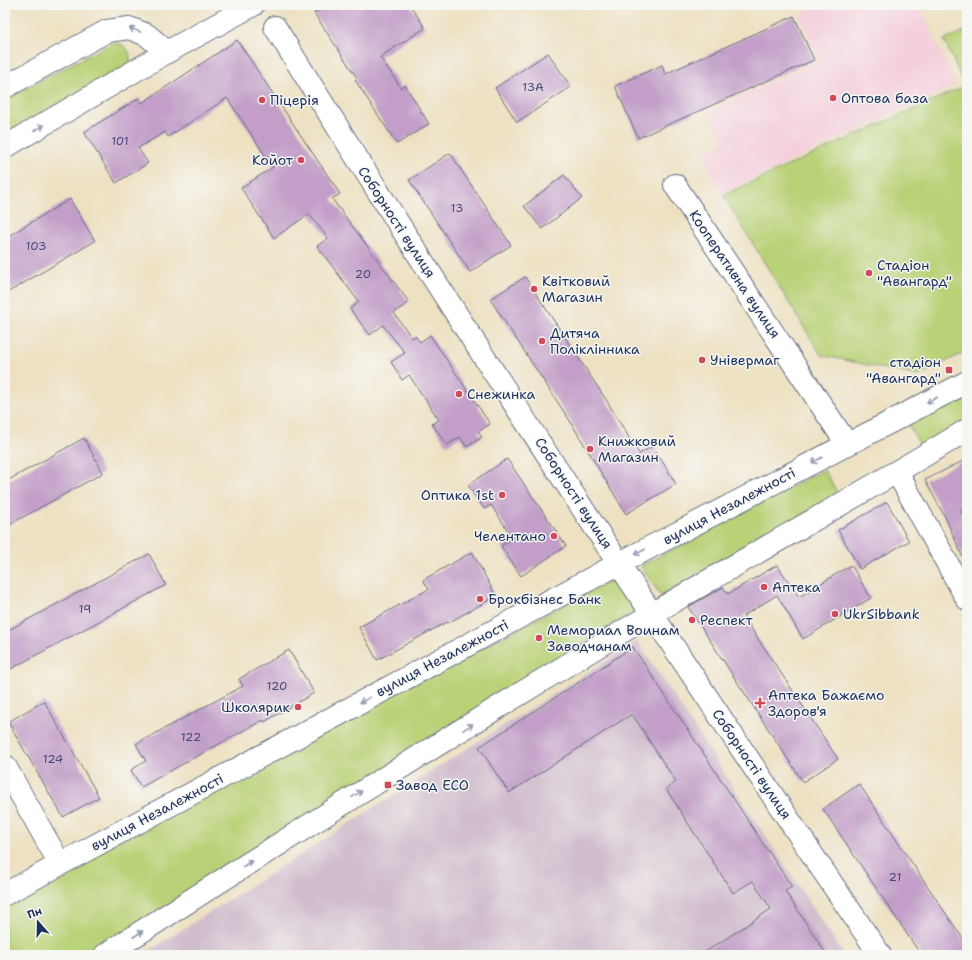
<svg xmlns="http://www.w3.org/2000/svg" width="972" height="960" viewBox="0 0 972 960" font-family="'Shantell Sans',sans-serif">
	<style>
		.built { fill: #f4cfdc }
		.industrial { fill: #d0bdcc }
		.green { fill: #b9d277; stroke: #6a806a }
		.building { fill: #c29ec8 }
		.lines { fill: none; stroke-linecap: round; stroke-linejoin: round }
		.minor-casing { stroke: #646d81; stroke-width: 24 }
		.minor { stroke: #fff; stroke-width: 22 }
		.oneway { stroke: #8d97ae }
		.poi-dot { fill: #d1495b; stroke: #f6f6f2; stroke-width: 1.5 }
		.labels { text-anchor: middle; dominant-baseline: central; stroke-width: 3; stroke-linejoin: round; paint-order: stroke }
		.number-label { font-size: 12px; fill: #454b78 }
		.poi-label { font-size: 14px; fill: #1b2f5e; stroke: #f6f6f2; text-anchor: start }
		.street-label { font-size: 14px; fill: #1b2f5e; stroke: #f6f6f2 }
	</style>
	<rect width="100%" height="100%" fill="#f6f6f2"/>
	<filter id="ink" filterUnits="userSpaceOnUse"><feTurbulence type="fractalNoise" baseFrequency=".025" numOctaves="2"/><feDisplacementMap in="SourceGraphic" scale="8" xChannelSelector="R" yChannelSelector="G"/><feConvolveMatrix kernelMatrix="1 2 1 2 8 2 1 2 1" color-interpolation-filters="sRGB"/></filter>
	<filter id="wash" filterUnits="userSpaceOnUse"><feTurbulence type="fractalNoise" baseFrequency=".012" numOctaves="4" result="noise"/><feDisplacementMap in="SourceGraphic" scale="16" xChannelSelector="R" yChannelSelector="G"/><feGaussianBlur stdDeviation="0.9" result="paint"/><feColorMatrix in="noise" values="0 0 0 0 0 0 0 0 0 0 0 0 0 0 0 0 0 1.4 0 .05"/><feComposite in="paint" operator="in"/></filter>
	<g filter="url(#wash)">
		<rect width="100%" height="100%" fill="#ede1c2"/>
		<path class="built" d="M821,5H919L956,85L721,194L702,153L724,143L709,111L820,60L799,15Z"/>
		<path class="industrial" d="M637,641L844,955H142Z"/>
		<g class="green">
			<path d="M967,30V351L918,376L821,355L723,195L965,86L944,40Z"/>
			<path d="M113,43C125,43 131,50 130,63L5,139V99Z"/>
			<path d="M967,386V423L921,447L905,419Z"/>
			<path d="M824,470L838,494L661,596L641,566Z"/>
			<path d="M613,579L635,611L91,955H5V902L304,741Z"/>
		</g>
		<g id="blocks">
			<g class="building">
				<path d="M327,5H410L425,28L380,57L401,88L405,85L429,124L397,144L355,80L357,78L314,13Z"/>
				<path d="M794,16L814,60L638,138L615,86L662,65L665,74Z"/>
				<path d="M237,40L340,194L332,199L409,302L394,313L412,338L415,336L420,342L430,335L490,424L478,432L482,437L467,447L460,437L447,445L432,424L439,420L409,375L402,380L391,362L405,353L383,325L370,335L350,309L359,302L317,246L328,238L309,214L274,238L241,188L273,167L227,98L168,137L165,132L138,148L148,163L116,183L84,132L139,98L142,103Z"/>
				<path d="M548,53L571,87L517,122L495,88Z"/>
				<path d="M450,153L511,245L470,272L409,180Z"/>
				<path d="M564,175L582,198L542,229L524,206Z"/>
				<path d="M70,199L95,241L5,294V238Z"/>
				<path d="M525,277L605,398L639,454L653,446L676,484L626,514L570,421L490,299Z"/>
				<path d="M84,438L103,473L5,527V482Z"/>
				<path d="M507,459L566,546L521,576L501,546L513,538L491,505L484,509L468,485Z"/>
				<path d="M967,459V506L960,510L967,526V567L945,517L925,480Z"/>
				<path d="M887,502L909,541L860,569L838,530Z"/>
				<path d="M472,552L496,596L448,623L447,622L377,660L359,627L429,589L423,580Z"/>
				<path d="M149,554L166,585L5,672V632Z"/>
				<path d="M777,565L799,597L851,565L871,598L803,639L777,595L743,616L838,759L803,782L688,607L723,587L728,594Z"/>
				<path d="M633,647L792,887L785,891L827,955H701L771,909L753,881L733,893L666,789L676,782L632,714L509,793L479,747Z"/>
				<path d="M289,650L314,693L264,722L263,720L141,787L131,770L146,761L136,744L243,686L239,679Z"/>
				<path d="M44,701L99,797L63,817L8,722Z"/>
				<path d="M859,784L967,945V955H921L823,809Z"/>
			</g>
		</g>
	</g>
	<g filter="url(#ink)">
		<use href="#blocks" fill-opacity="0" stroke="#646d81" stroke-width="1"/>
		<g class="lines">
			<defs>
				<g id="minor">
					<path d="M275,27C469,340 673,649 880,955"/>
					<path d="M5,87L107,31L129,28L147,35L167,52"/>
					<path d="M5,147L167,52L253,5"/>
					<path d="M675,185L847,444"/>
					<path d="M897,472L967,599"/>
					<path d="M5,766L60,864"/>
					<path d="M5,894L620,563L967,382"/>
					<path d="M105,955C286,839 467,724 652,614C756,552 863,493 967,430"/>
				</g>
			</defs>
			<use href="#minor" class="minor-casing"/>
			<use href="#minor" class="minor"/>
		</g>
		<defs><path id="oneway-shaft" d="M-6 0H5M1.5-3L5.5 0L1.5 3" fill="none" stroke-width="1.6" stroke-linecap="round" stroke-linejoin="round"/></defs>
		<g class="oneway">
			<use href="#oneway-shaft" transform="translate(135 30) rotate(-160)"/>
			<use href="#oneway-shaft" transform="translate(39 128) rotate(-30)"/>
			<use href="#oneway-shaft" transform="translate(932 400) rotate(153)"/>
			<use href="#oneway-shaft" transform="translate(817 460) rotate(152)"/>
			<use href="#oneway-shaft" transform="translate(640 552) rotate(152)"/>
			<use href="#oneway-shaft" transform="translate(365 700) rotate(152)"/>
			<use href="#oneway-shaft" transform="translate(468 727) rotate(-32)"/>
			<use href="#oneway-shaft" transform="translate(357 794) rotate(-32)"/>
			<use href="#oneway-shaft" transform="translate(247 864) rotate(-33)"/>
			<use href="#oneway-shaft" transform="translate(138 934) rotate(-33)"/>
		</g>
	</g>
	<g class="poi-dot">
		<circle cx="833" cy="98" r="4"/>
		<circle cx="262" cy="100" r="4"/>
		<circle cx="301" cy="160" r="4"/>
		<circle cx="869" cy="273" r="4"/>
		<circle cx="534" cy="289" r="4"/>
		<circle cx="542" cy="341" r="4"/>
		<circle cx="702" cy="360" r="4"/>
		<rect x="945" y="366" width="8" height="8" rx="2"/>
		<circle cx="459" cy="394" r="4"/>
		<circle cx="590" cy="449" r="4"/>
		<circle cx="502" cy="495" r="4"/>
		<circle cx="554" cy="536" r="4"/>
		<circle cx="764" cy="587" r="4"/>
		<circle cx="480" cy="599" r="4"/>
		<circle cx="835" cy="614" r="4"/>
		<circle cx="692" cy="620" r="4"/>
		<circle cx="539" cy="638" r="4"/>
		<path d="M758 697h4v4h4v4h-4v4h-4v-4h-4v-4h4z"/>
		<circle cx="298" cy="707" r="4"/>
		<rect x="384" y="781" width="8" height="8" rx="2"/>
	</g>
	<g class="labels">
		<g class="number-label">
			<text x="533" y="87">13А</text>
			<text x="120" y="141">101</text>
			<text x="457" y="208">13</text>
			<text x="36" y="246">103</text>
			<text x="363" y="274">20</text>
			<text x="85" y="609">19</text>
			<text x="277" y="686">120</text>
			<text x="191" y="737">122</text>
			<text x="53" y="759">124</text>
			<text x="895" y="877">21</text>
		</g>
		<g class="poi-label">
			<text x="841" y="98">Оптова база</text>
			<text x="270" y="100">Піцерія</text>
			<text x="293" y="160" text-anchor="end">Койот</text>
			<text x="877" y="265">Стадіон<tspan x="877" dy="16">"Авангард"</tspan></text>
			<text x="542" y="281">Квітковий<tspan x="542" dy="16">Магазин</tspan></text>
			<text x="550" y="333">Дитяча<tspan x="550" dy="16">Поліклінника</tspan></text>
			<text x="710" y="360">Універмаг</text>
			<text x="941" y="362" text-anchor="end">стадіон<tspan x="941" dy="16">"Авангард"</tspan></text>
			<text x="467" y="394">Снежинка</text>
			<text x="598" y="441">Книжковий<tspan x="598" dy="16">Магазин</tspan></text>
			<text x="494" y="495" text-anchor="end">Оптика 1st</text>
			<text x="546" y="536" text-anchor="end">Челентано</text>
			<text x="772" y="587">Аптека</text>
			<text x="488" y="599">Брокбізнес Банк</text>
			<text x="843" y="614">UkrSibbank</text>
			<text x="700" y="620">Респект</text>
			<text x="547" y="630">Мемориал Воинам<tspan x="547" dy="16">Заводчанам</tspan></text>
			<text x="768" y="695">Аптека Бажаємо<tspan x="768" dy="16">Здоров'я</tspan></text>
			<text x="290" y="707" text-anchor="end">Школярик</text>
			<text x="396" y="785">Завод ЕСО</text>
		</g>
		<g class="street-label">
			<text transform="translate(397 222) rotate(57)">Соборності вулиця</text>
			<text transform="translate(735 274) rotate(56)">Кооперативна вулиця</text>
			<text transform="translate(574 493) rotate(57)">Соборності вулиця</text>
			<text transform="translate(729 506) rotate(-28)">вулиця Незалежності</text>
			<text transform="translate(442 658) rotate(-28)">вулиця Незалежності</text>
			<text transform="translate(752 764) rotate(56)">Соборності вулиця</text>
			<text transform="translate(157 812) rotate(-28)">вулиця Незалежності</text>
		</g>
	</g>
	<rect width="972" height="960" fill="none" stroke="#f6f6f2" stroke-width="20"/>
	<g transform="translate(38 922) rotate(340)" stroke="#f6f6f2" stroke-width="3" paint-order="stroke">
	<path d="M0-3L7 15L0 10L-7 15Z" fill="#1b2f5e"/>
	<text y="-6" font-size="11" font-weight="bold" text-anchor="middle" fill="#1b2f5e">Пн</text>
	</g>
</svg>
